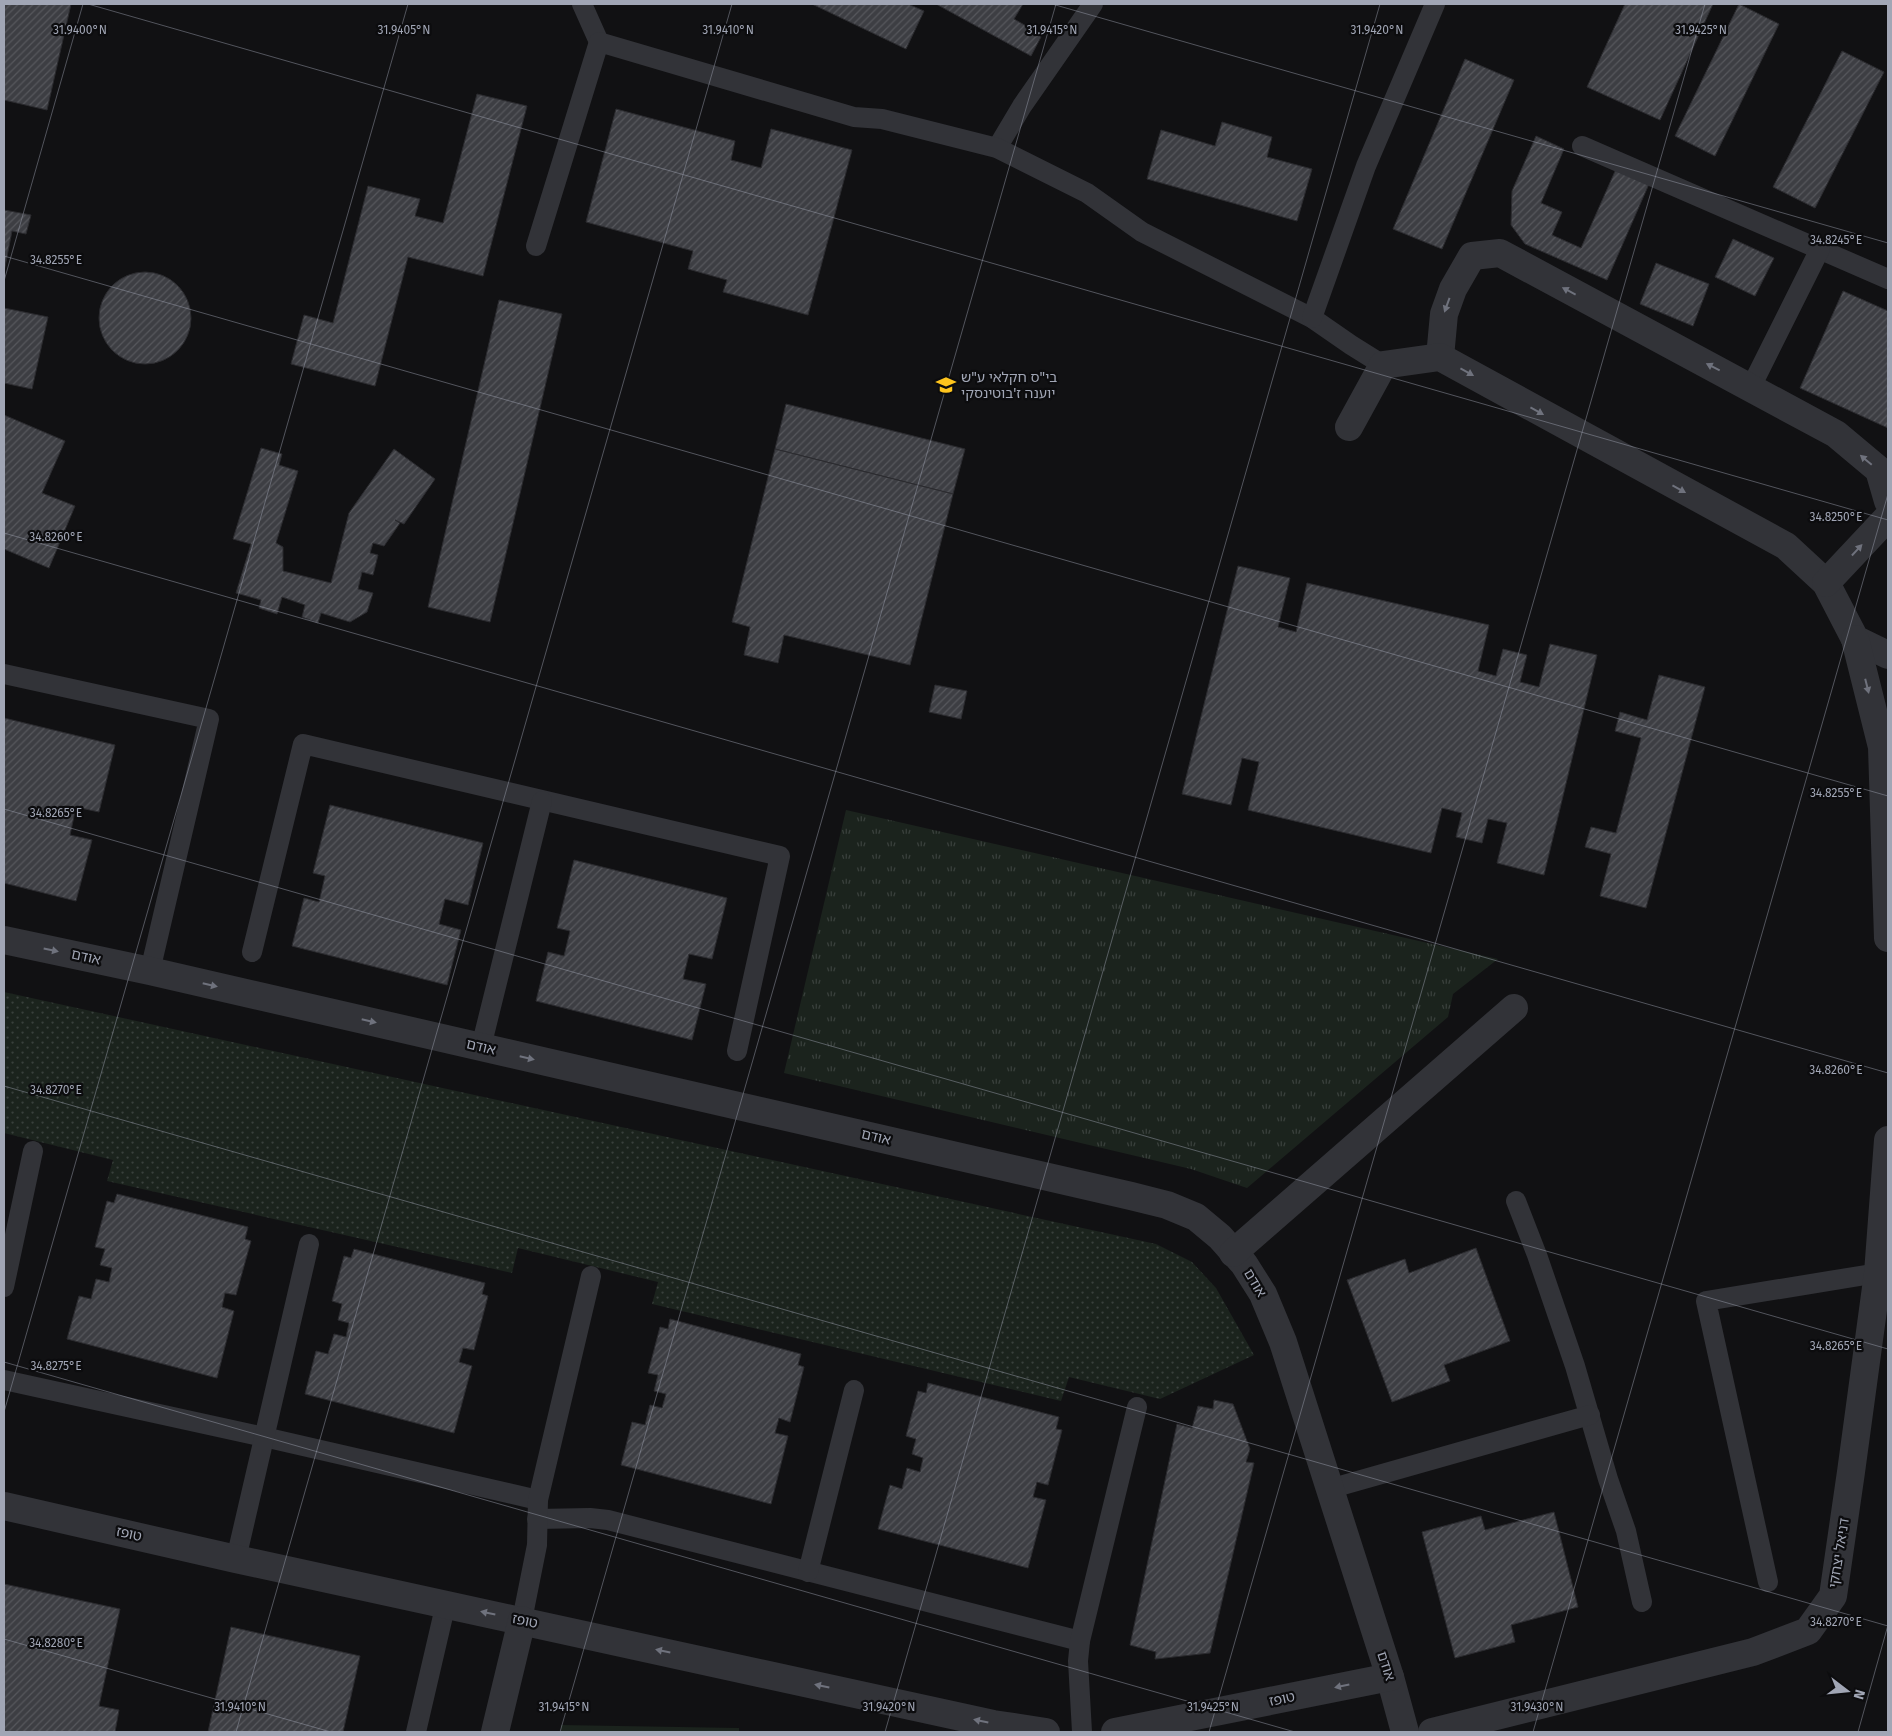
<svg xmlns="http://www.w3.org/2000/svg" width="1892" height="1736" viewBox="0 0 1892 1736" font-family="'Fira Sans','Noto Sans Hebrew',sans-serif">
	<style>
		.grass { fill: url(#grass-tufts) }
		.park { fill: url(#park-dots) }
		.pitch { fill: #1b231d }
		.building { fill: url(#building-hatch); stroke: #2b2b2f }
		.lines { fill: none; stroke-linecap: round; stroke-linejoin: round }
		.lane { stroke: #323338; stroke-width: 20 }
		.street { stroke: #323338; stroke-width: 28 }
		.oneway { fill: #6f727d }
		.ticks { fill: none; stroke: #a1a6b5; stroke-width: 1; stroke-opacity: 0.45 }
		.labels { text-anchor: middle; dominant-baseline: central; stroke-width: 4.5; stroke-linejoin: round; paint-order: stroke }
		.poi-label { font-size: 14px; fill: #a1a6b5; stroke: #0c0c0e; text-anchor: start }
		.street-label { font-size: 14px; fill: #a1a6b5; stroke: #0c0c0e }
		.ticks-label { font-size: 12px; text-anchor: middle; fill: #a1a6b5; stroke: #0c0c0e; stroke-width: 4.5; stroke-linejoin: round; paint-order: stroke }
	</style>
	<defs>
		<pattern id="grass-tufts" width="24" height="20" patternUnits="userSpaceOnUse" patternTransform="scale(1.25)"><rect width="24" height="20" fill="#1b231d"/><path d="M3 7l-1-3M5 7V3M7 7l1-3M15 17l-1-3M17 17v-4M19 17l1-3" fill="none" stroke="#39403c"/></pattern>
		<pattern id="park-dots" width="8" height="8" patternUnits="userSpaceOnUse" patternTransform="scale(1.25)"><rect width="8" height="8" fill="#1b231d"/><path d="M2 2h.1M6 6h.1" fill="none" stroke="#39403c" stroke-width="1.8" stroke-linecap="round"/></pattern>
		<pattern id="building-hatch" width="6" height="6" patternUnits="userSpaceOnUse" patternTransform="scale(1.25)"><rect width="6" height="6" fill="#3d3e43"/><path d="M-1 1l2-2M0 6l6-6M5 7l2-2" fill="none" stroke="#56575c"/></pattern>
	</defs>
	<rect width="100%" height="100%" fill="#111113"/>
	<path class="grass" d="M846,810L1498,959L1453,994L1448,1017L1247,1188L1191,1169L784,1073Z"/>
	<path class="park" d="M4,992L1156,1244L1192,1262L1216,1288L1254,1355L1160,1399L1069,1377L1061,1401L652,1304L658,1282L518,1248L512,1273L107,1181L113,1160L4,1133Z"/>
	<path class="pitch" d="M561,1725L739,1728V1732H561Z"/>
	<g class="building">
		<path d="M4,4H71L47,110L4,100Z"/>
		<path d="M812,4H908L924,11L906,49Z"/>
		<path d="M936,4H1023L1014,19L1042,35L1031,56Z"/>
		<path d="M1625,4H1713L1660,120L1587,87Z"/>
		<path d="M1739,4L1779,24L1715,156L1675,136Z"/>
		<path d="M1842,51L1884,72L1815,208L1773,187Z"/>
		<path d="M1465,59L1514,80L1442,249L1393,229Z"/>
		<path d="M477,94L527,106L483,276L408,257L375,386L291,364L304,315L333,323L368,186L420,199L415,216L443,223Z"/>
		<path d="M616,109L735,141L731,160L761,168L771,129L852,150L808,315L723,292L727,280L688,269L693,251L586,222Z"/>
		<path d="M1222,122L1272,137L1267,157L1312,169L1297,221L1147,179L1161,130L1215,146Z"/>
		<path d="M1536,136L1564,149L1541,203L1562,212L1552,235L1581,248L1616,169L1649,184L1607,280L1525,244L1511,225L1512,191Z"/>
		<path d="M4,210L31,215L26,234L12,231L4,272Z"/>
		<path d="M1733,239L1774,258L1755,296L1715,277Z"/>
		<path d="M1656,263L1709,284L1693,326L1640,304Z"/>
		<circle cx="145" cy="318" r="46"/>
		<path d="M1843,291L1888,311V428L1800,388Z"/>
		<path d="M499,300L562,314L490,622L428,607Z"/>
		<path d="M4,308L48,317L32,389L4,383Z"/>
		<path d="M786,404L965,449L953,494L775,449Z"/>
		<path d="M4,415L65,441L42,493L75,506L49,568L4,549Z"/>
		<path d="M261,448L282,454L279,465L298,471L276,543L283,547V571L331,583L349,513L394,449L435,479L404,524L395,520L400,523L384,546L373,543L370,553L378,555L373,575L362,572L358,589L373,593L367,612L350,622L321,613L318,623L302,617L305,605L282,597L277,614L259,608L261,600L236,593L251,544L233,539Z"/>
		<path d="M775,449L953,494L910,665L784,635L778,663L744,655L750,627L732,622Z"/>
		<path d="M1238,566L1290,578L1278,627L1296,632L1307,583L1489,625L1478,671L1496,676L1503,649L1527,655L1520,682L1539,687L1550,644L1597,655L1544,875L1497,863L1507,823L1488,819L1482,843L1456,837L1462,813L1442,808L1431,853L1248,810L1259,762L1242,758L1231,805L1182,794Z"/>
		<path d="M1659,675L1705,687L1646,908L1600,896L1611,854L1585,847L1591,827L1616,833L1641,738L1615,731L1620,712L1647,720Z"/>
		<path d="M935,685L967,691L961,719L929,712Z"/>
		<path d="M4,718L115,745L99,812L76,807L70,835L92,840L76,901L4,883Z"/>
		<path d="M330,805L483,843L468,905L445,899L439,924L461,930L447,985L292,946L304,898L319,902L325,876L313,873Z"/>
		<path d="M574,860L727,898L712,959L689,954L683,979L706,984L692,1040L536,1001L548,952L564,956L570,931L557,928Z"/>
		<path d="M117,1194L248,1227L245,1239L251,1241L236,1295L225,1293L222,1307L234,1311L217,1378L67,1339L79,1296L91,1299L96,1279L109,1282L112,1268L100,1265L105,1249L95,1247L107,1201L114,1203Z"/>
		<path d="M1476,1248L1510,1341L1444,1365L1450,1381L1392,1402L1347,1280L1405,1259L1409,1273Z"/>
		<path d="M354,1249L485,1283L482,1294L488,1296L474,1350L463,1348L459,1362L472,1366L454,1433L305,1394L316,1351L328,1354L334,1334L346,1337L349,1323L338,1320L342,1304L332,1301L344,1256L351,1258Z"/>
		<path d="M670,1319L801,1354L798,1365L804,1367L790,1422L779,1418L775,1433L788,1436L771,1504L621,1465L632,1422L645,1425L650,1405L662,1408L666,1394L654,1391L658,1375L648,1373L660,1327L668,1329Z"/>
		<path d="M928,1383L1059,1417L1056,1429L1062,1430L1048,1485L1037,1482L1033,1497L1046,1500L1028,1568L878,1529L890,1485L902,1489L907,1468L920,1472L923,1458L912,1454L916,1439L906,1436L918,1391L926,1393Z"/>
		<path d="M1214,1400L1233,1404L1250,1449L1246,1462L1254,1463L1210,1653L1155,1659L1156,1652L1130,1645L1177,1424L1192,1428L1198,1406L1213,1409Z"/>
		<path d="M1554,1512L1578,1607L1511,1625L1515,1642L1455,1658L1422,1532L1481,1516L1485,1530Z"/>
		<path d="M4,1584L120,1609L99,1706L119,1710L115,1732H4Z"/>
		<path d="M231,1627L360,1656L343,1732H208Z"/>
	</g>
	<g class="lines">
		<g class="lane">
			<path d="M582,4L599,42"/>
			<path d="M1582,146L1888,279"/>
			<path d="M997,148L1022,106L1093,4"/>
			<path d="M536,246L599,42L854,117L882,119L997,148L1087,193L1142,232L1312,318L1351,345L1383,365"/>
			<path d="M1312,318L1366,166L1435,4"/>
			<path d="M1751,387L1820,249"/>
			<path d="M4,674L209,719L150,971"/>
			<path d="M252,952L303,744L780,856L737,1051"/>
			<path d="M481,1047L542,801"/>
			<path d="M1516,1201L1537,1255L1575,1366L1608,1479L1626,1531L1642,1602"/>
			<path d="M4,1287L33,1151"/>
			<path d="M4,1380L264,1437L538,1500"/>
			<path d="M1329,1489L1590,1415"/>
			<path d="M537,1519L590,1518L608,1520L1080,1641"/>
			<path d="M236,1559L309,1244"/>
			<path d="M808,1572L854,1390"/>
			<path d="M1768,1582L1706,1301L1878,1273"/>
			<path d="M522,1620L537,1545L538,1500L591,1276"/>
			<path d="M416,1732L446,1603"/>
			<path d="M1082,1732L1078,1661L1080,1641L1137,1407"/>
		</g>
		<g class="street">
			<path d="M1440,357L1444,314L1453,289L1472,256L1500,253L1836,434L1879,470L1888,501"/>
			<path d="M1349,427L1383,365L1440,357L1786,546L1826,583L1855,639L1888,655"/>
			<path d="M1826,583L1888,517"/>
			<path d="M1855,639L1882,747L1888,938"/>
			<path d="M4,940L150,971L1131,1196L1167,1205L1196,1217L1220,1237L1244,1264L1263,1294L1283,1342L1390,1677L1405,1732"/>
			<path d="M1233,1253L1514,1008"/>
			<path d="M4,1506L236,1559L993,1724L1046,1732"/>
			<path d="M495,1732L522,1620"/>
			<path d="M1115,1732L1390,1677"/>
			<path d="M1432,1732L1753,1652L1808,1631L1833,1596L1851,1472L1878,1273L1888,1140"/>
		</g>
	</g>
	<defs><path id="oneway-solid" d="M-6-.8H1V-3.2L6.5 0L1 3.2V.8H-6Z" transform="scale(1.25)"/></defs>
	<g class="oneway">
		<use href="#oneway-solid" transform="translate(1569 291) rotate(-152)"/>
		<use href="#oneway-solid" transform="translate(1447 305) rotate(110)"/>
		<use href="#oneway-solid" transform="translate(1713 367) rotate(-153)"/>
		<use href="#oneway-solid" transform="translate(1467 372) rotate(29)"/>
		<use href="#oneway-solid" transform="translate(1537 411) rotate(29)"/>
		<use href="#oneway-solid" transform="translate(1866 460) rotate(-140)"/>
		<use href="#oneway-solid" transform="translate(1679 489) rotate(29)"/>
		<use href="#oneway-solid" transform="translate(1857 550) rotate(-47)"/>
		<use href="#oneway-solid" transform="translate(1867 686) rotate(76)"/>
		<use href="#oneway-solid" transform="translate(51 950) rotate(12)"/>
		<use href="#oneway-solid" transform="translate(210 985) rotate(13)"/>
		<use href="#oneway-solid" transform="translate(369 1021) rotate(13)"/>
		<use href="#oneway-solid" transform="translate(527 1058) rotate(13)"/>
		<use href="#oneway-solid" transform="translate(488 1613) rotate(-168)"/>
		<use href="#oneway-solid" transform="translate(663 1651) rotate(-168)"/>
		<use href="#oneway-solid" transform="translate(822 1686) rotate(-168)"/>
		<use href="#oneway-solid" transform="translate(1342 1686) rotate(168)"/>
		<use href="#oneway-solid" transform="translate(981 1721) rotate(-168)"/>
	</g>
	<path class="ticks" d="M88,4L1888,520M1052,4L1888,243M4,256L1888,796M4,281L83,4M4,533L1888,1073M4,809L1888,1349M4,1086L1888,1626M4,1362L1295,1732M4,1412L408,4M4,1639L331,1732M236,1732L732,4M560,1732L1056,4M885,1732L1380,4M1209,1732L1705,4M1533,1732L1888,494M1858,1732L1888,1625"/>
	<defs>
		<symbol id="school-bare" viewBox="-9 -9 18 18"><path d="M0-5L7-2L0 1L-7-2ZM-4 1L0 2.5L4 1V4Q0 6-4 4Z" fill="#ffc51d" stroke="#0c0c0e" stroke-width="2.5" paint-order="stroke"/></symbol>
	</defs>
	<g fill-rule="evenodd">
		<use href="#school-bare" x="932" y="371" width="28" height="28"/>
	</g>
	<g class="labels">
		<g class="poi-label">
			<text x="961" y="377">בי"ס חקלאי ע"ש<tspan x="961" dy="16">יוענה ז'בוטינסקי</tspan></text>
		</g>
		<g class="street-label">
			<text transform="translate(86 957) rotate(12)">אודם</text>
			<text transform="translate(481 1047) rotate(13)">אודם</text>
			<text transform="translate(876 1137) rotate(13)">אודם</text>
			<text transform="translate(1255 1283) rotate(59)">אודם</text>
			<text transform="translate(129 1534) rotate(13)">טופז</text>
			<text transform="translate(1839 1553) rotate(-81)">דניאל יצחקי</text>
			<text transform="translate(525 1621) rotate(12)">טופז</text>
			<text transform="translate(1386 1666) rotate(72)">אודם</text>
			<text transform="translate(1282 1699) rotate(-12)">טופז</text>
		</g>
	</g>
	<g class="ticks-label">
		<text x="80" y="34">31.9400°N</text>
		<text x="404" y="34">31.9405°N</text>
		<text x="728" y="34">31.9410°N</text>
		<text x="1052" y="34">31.9415°N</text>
		<text x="1377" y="34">31.9420°N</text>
		<text x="1701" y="34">31.9425°N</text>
		<text x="1836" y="244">34.8245°E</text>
		<text x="56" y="264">34.8255°E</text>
		<text x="1836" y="521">34.8250°E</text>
		<text x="56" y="541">34.8260°E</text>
		<text x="1836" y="797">34.8255°E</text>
		<text x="56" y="817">34.8265°E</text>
		<text x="1836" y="1074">34.8260°E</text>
		<text x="56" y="1094">34.8270°E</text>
		<text x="1836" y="1350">34.8265°E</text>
		<text x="56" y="1370">34.8275°E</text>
		<text x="1836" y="1626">34.8270°E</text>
		<text x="56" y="1647">34.8280°E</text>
		<text x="240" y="1711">31.9410°N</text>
		<text x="564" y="1711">31.9415°N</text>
		<text x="889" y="1711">31.9420°N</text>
		<text x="1213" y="1711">31.9425°N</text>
		<text x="1537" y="1711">31.9430°N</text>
	</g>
	<rect width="1892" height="1736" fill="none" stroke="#a1a6b5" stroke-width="10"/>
	<g transform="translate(1847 1691) rotate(106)" stroke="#0c0c0e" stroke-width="4" paint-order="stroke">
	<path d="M0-4L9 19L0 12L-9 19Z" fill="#a1a6b5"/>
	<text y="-8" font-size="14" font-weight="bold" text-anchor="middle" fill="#a1a6b5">N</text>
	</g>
</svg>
